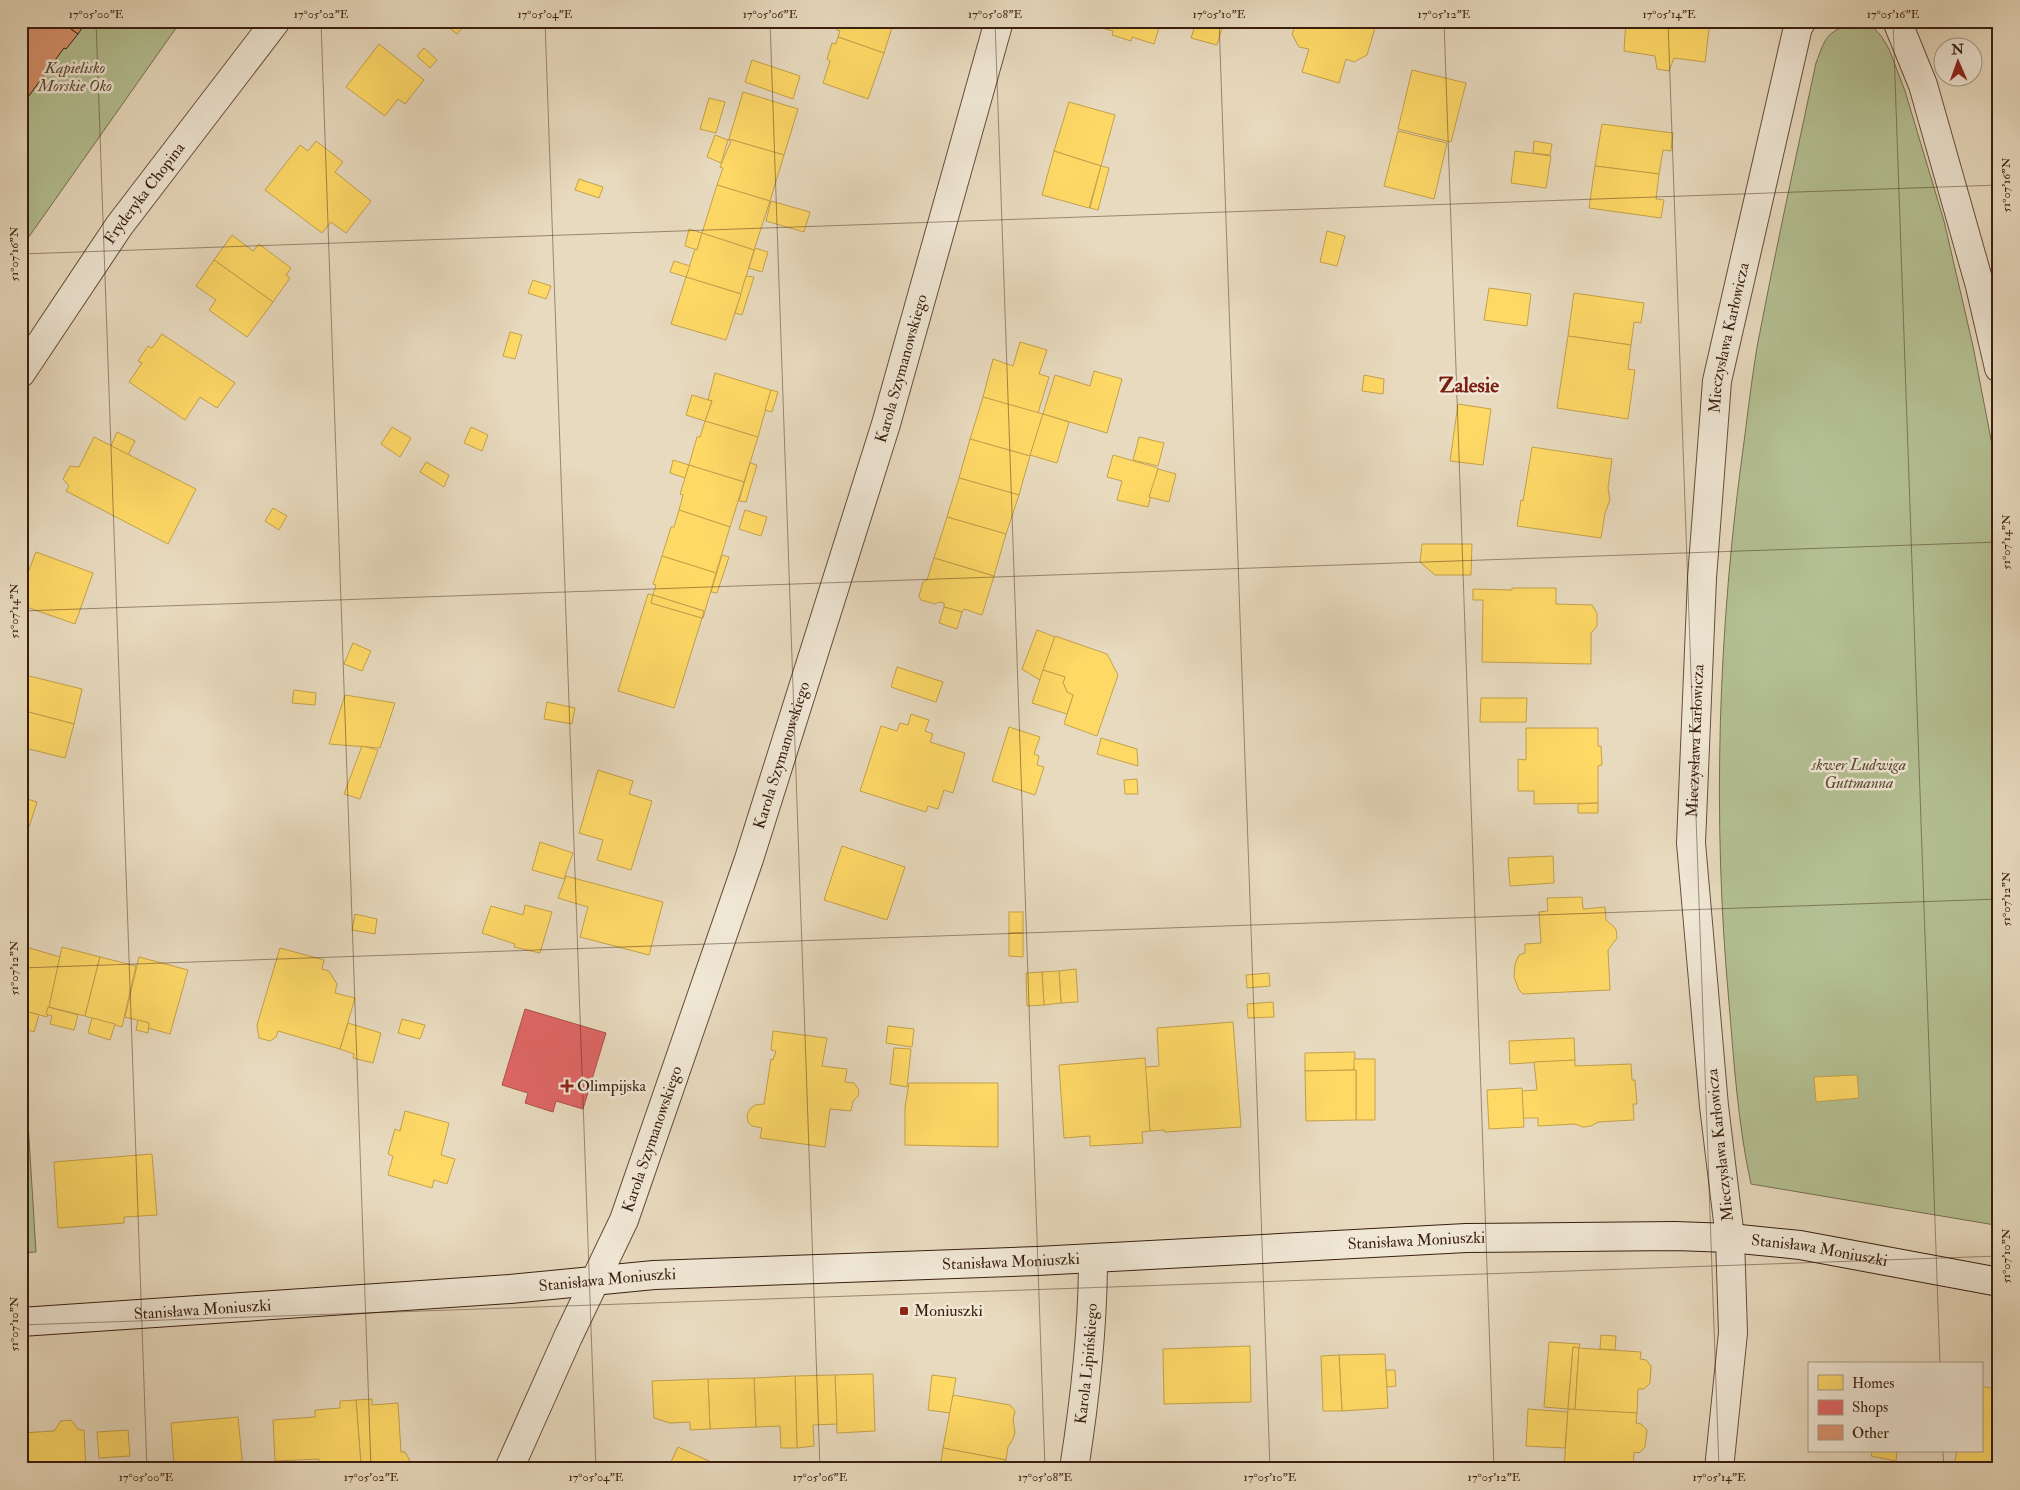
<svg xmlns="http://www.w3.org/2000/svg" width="2020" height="1490" viewBox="0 0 2020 1490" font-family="'IM FELL Double Pica',serif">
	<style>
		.green { fill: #b4c093; stroke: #767051 }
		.homes { fill: #ffd966; stroke: #c4a14c }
		.shops { fill: #e06666; stroke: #ae514c }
		.building { fill: #da936f; stroke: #391f0f }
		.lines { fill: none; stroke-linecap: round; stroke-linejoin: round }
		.street-casing { stroke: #654e3b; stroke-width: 30 }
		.secondary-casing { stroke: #391f0f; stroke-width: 30 }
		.street { stroke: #f0e7d5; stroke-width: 28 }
		.secondary { stroke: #f0e7d5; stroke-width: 28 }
		.ticks { fill: none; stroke: #391f0f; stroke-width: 1; stroke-opacity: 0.45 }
		.poi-dot { fill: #8f2418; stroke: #f0e7d5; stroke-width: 2 }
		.labels { text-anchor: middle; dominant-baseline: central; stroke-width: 5; stroke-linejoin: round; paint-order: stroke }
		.park-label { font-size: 16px; font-style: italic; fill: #584730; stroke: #f0e7d5 }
		.street-label { font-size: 16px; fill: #391f0f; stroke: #f0e7d5 }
		.poi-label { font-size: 16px; fill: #391f0f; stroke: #f0e7d5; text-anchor: start }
		.district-label { font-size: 21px; font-weight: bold; fill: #7a1f14; stroke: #f0e7d5 }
		.neatline { fill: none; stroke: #391f0f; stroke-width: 2 }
		.ticks-label { font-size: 12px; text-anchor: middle; fill: #391f0f }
	</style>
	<rect width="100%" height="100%" fill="#e8dabe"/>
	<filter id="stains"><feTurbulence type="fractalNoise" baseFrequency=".004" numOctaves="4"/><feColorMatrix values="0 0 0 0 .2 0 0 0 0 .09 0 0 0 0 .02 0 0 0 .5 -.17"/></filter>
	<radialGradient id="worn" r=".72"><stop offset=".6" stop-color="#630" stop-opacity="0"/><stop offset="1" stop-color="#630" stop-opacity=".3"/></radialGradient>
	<g class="green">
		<path d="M21,21H181L21,248Z"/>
		<path d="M1851,23H1864L1874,28L1882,37L1889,49L1905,91L1944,221L1973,346L1999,481V1198L1995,1225L1751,1184C1738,1125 1734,1063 1729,1003C1712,817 1718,628 1744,442C1748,410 1752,378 1757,347C1775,252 1796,157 1816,63C1826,37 1825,34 1851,23Z"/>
		<path d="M21,1120L28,1122L36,1252L21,1253Z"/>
	</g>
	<g class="homes">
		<path d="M441,21H468L457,34Z"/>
		<path d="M840,21H894L884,53L838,37L840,31L837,30Z"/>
		<path d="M1091,21H1161L1154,44L1132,37L1131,41L1112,35L1113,31L1090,25Z"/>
		<path d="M1165,21H1224L1217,45L1191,38L1194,29Z"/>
		<path d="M1297,21H1377L1367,55L1354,62L1346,59L1339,83L1302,72L1309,49L1299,47L1292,34Z"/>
		<path d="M1626,21H1710L1705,62L1674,58L1669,71L1657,69L1655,56L1624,51Z"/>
		<path d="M838,37L884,53L868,99L823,83L830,61L827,59L832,43L836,44Z"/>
		<path d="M379,44L424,80L405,104L398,99L385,116L346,87Z"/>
		<path d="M424,48L437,60L430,68L417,56Z"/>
		<path d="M752,60L800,76L793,99L745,82Z"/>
		<path d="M1412,70L1466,83L1451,142L1398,129Z"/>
		<path d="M743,92L798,109L784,155L729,139Z"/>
		<path d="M709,98L725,102L716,133L700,129Z"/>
		<path d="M1069,102L1115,115L1101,166L1054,151Z"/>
		<path d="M1602,124L1673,133L1671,151L1663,150L1659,174L1595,166Z"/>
		<path d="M1398,131L1447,143L1434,199L1384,186Z"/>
		<path d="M715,135L728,140L721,163L707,157Z"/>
		<path d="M729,139L784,155L770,201L717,185L723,168L720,167L731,141L728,140Z"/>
		<path d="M316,141L343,162L335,172L371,201L346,233L331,222L322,233L265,190L300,145L308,151Z"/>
		<path d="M1534,141L1552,144L1550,155L1533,153Z"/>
		<path d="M1054,151L1101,166L1089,208L1042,195Z"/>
		<path d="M1515,151L1551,156L1546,188L1511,183Z"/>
		<path d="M1101,166L1109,168L1098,210L1090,208Z"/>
		<path d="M1595,166L1659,174L1656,199L1664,200L1661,218L1589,208Z"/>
		<path d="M579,179L603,187L599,198L575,190Z"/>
		<path d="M717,185L770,201L754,250L702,233Z"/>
		<path d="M771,201L810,212L804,232L766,221Z"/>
		<path d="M689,229L702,233L697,250L685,246Z"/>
		<path d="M1327,231L1345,236L1337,266L1320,262Z"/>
		<path d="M702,233L754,250L741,294L686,277L695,249L697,250Z"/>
		<path d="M232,235L253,251L259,244L291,268L286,275L290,278L273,302L214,260Z"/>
		<path d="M755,248L768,252L762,272L749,268Z"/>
		<path d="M214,260L273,302L247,337L209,310L216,300L196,286Z"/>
		<path d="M674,261L690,266L686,277L670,272Z"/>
		<path d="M746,276L754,277L742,315L735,313Z"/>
		<path d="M686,277L741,294L726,340L671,324Z"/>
		<path d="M533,280L551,286L546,299L528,293Z"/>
		<path d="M1489,288L1531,294L1527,326L1484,320Z"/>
		<path d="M1574,293L1644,303L1641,323L1634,322L1631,345L1568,336Z"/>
		<path d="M510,332L522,335L515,359L503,356Z"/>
		<path d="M162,334L235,383L217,408L200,397L185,420L129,382L142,363L138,361L148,346L152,348Z"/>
		<path d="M1568,336L1631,345L1628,369L1635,370L1628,419L1557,408Z"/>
		<path d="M1020,342L1047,350L1039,374L1049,377L1038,413L983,397L993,359L1013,366Z"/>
		<path d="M1094,371L1122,379L1107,433L1043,414L1055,375L1090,386Z"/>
		<path d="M715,373L771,390L758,437L705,421L712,401L708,400Z"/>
		<path d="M1364,375L1384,379L1383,394L1362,391Z"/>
		<path d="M771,390L778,392L772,412L765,410Z"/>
		<path d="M692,395L712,401L705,421L686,415Z"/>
		<path d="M983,397L1043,414L1030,456L970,439Z"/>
		<path d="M1458,404L1491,409L1483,465L1450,461Z"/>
		<path d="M1043,414L1069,422L1057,463L1030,455Z"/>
		<path d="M705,421L758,437L744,482L689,465L697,437H700Z"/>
		<path d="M392,427L411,438L400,457L381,444Z"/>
		<path d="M471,427L488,435L482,451L464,443Z"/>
		<path d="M117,432L135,441L128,455L111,446Z"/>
		<path d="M94,437L196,489L168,544L66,491L69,486L63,479L70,466L79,467Z"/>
		<path d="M1139,437L1164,443L1158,466L1133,460Z"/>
		<path d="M970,439L1030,456L1019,495L959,478Z"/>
		<path d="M1532,447L1612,459L1608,488L1610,500L1605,513L1601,538L1517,526L1521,500L1523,501Z"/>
		<path d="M1113,455L1158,468L1148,507L1117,500L1122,481L1107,477Z"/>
		<path d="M673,460L689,465L685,478L670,473Z"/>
		<path d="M426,462L449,475L444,487L420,472Z"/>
		<path d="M750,463L757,465L746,502L739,501Z"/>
		<path d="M689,465L744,482L730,527L679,510L683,495L680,494Z"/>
		<path d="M1158,469L1176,474L1169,502L1149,497Z"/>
		<path d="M959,478L1019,495L1006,534L947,517Z"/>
		<path d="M273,508L287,516L279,530L265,521Z"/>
		<path d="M679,510L730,527L716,573L662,556L671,527H674Z"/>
		<path d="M745,510L767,517L761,536L739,529Z"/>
		<path d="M947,517L1006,534L994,576L934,558Z"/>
		<path d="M1422,544H1472L1471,575H1435L1420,562Z"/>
		<path d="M36,552L93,573L75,624L21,605V590Z"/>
		<path d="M722,555L729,557L717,593L711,592Z"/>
		<path d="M662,556L716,573L703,618H702L704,611L653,595L656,585L653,584Z"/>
		<path d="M934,558L994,576L982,615L964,609L962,612L944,607V603L939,602L935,604L921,600L919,596L923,582L927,580Z"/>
		<path d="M1512,588H1556V604L1592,605L1597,613V626L1591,633V664L1482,662L1483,600H1473V589L1512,590Z"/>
		<path d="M648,594L653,595L651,603L702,618L674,708L618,691Z"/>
		<path d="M653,595L704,611L702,618L651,603Z"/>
		<path d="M944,607L962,612L957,629L939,623Z"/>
		<path d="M1037,630L1055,637L1040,680L1022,669Z"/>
		<path d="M1055,636L1107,654L1118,675L1097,736L1064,724L1073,695L1067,692L1065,687L1063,683L1065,677L1043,670Z"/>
		<path d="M353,643L371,651L362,671L344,664Z"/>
		<path d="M897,667L943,682L936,702L891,687Z"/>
		<path d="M1043,670L1065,677L1063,683L1065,687L1067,692L1073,695L1067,714L1032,703Z"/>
		<path d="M21,674L82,689L74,724L21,710Z"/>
		<path d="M294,690L316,693L315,705L292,703Z"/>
		<path d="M345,695L395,703L380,748L329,744Z"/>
		<path d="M1481,698H1527L1526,722H1480Z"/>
		<path d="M547,702L575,708L572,724L544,719Z"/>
		<path d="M21,710L74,724L65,758L21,747Z"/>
		<path d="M911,714L929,720L925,731L933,734L930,742L965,753L953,793L944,790L938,809L928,806L926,812L860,791L881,726L897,731L900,723L908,725Z"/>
		<path d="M1009,727L1040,737L1034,754L1039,756L1037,765L1044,767L1035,795L992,781Z"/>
		<path d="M1526,728H1598V746H1601L1602,765L1598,766V803L1534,804V791H1518V759L1526,760Z"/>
		<path d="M1101,738L1137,749L1138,766L1097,754Z"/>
		<path d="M362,746L378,750L360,799L344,794Z"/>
		<path d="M598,770L633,781L629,794L652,801L631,870L597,860L603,840L579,833Z"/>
		<path d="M1137,779L1138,794H1125L1124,780Z"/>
		<path d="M21,797L37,802L29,827L21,824Z"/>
		<path d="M1598,803V813H1578V804Z"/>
		<path d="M540,842L573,853L564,879L532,870Z"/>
		<path d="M842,846L905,867L887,920L824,900Z"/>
		<path d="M1553,856L1554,883L1510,886L1508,858Z"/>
		<path d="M566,876L663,902L649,955L580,937L588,907L558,898Z"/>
		<path d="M1582,897L1583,909L1605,907L1606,920L1616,929L1617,938L1608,950L1610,990L1523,994L1519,990L1514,977L1515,964L1519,955L1525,953V944L1541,943L1539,912L1548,911L1547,898Z"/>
		<path d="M525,905L552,912L540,953L514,947L515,944L482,933L491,906L523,915Z"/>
		<rect x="1009" y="912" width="14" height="21"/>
		<path d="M355,914L377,919L375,934L352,930Z"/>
		<path d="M1009,933H1023V957L1009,956Z"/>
		<path d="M26,947L60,957L47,1017L21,1010V962Z"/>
		<path d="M62,947L100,957L85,1016L49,1007Z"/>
		<path d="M280,948L324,960L322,969L329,971L337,984L335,993L355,998L340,1049L278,1031L276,1037L270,1041L259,1038L257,1025Z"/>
		<path d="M100,957L136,966L122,1027L85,1016Z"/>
		<path d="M139,957L188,970L170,1034L148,1028L149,1023L125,1017Z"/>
		<path d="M1076,969L1078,1002L1061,1003L1059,971Z"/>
		<path d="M1059,971L1061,1003L1044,1005L1042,972Z"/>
		<path d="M1042,972L1044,1005L1027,1006L1026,973Z"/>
		<path d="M1269,973L1270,986L1247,988L1246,975Z"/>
		<path d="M1273,1002L1274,1017L1248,1018L1247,1004Z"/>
		<path d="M48,1007L78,1015L74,1030L50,1024L52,1016L46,1014Z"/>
		<path d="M21,1010L39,1015L34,1032L21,1028Z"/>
		<path d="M92,1018L115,1024L110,1040L88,1033Z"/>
		<path d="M402,1019L425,1025L420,1039L398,1033Z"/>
		<path d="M138,1020L149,1023L148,1033L136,1030Z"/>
		<path d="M1233,1022L1241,1127L1165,1132L1164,1130L1150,1131L1145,1067L1159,1066L1157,1028Z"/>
		<path d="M348,1023L381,1033L373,1063L353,1058L354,1054L340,1049Z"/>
		<path d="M888,1026L914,1029L912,1047L886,1043Z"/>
		<path d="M773,1031L827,1038L822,1066L847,1069L845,1082L854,1083L859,1090L858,1096L853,1101L851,1111L830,1109L825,1147L760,1138L762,1128L752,1126L748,1122L747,1115L750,1109L755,1105L764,1104L771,1059L773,1060L776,1051L771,1050Z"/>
		<path d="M1574,1038L1575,1060L1510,1064L1509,1041Z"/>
		<path d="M894,1048L911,1049L907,1087L890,1084Z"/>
		<path d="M1355,1052L1354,1070L1305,1071V1053Z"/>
		<path d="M1145,1058L1150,1131L1142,1132L1143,1143L1090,1146V1136L1064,1138L1059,1065Z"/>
		<path d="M1354,1059H1375V1120H1356V1070H1354Z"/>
		<path d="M1575,1060V1066L1631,1064L1632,1080H1635L1637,1104H1633L1634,1120L1598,1122L1591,1126L1583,1127L1575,1124L1538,1126V1118H1523L1522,1091L1537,1090L1534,1062Z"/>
		<path d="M1356,1070V1120L1306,1121L1305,1071Z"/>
		<path d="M1857,1075L1859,1098L1816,1102L1814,1077Z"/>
		<path d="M909,1083H998V1147L905,1145V1107Z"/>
		<path d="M1522,1088L1524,1127L1489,1129L1487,1090Z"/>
		<path d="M405,1111L449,1123L441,1155L455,1159L447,1184L434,1180L432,1188L388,1175L393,1156L388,1154L395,1129L400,1131Z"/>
		<path d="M152,1154L157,1215L124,1217V1223L58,1228L54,1162Z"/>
		<path d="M1601,1335L1616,1336L1615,1350L1600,1349Z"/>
		<path d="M1549,1342L1580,1344L1579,1348L1573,1347L1568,1409L1544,1407Z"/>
		<path d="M1250,1346L1251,1402L1164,1404L1163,1349Z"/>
		<path d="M1573,1347L1579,1348L1575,1410L1568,1409Z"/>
		<path d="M1579,1348L1641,1352L1640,1359L1646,1360L1651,1366L1650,1383L1644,1389H1638L1637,1413L1575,1410Z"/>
		<path d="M1385,1354L1388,1408L1342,1411L1339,1355Z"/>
		<path d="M1339,1355L1342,1411H1323L1321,1356Z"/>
		<path d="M1386,1370H1395L1396,1386L1387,1387Z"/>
		<path d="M873,1374L875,1431L837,1433L835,1375Z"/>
		<path d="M835,1375L837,1424L813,1425L814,1446L797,1448L795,1376Z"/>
		<path d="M932,1375L956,1378L950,1413L928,1410Z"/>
		<path d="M795,1376L797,1448H781L780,1426L756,1427L754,1378Z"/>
		<path d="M754,1378L756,1427L710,1429L708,1379Z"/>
		<path d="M708,1379L710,1429L690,1430V1422L670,1423L654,1418L652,1381Z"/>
		<path d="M1981,1386L1999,1390V1468L1993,1466L1992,1469H1953L1957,1451H1981Z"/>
		<path d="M953,1395L1010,1405L1015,1411L1013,1420L1015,1432L1013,1439L1008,1447L1006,1460L943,1448Z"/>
		<path d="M372,1399V1405L398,1403L401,1452H405L409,1459L410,1469H366L365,1465H361L356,1400Z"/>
		<path d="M356,1400L361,1465L319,1469V1459L275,1461L273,1420L315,1417V1410L340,1408V1401Z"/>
		<path d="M1528,1409L1568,1412L1565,1448L1526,1446Z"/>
		<path d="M1568,1409L1637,1413L1636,1423L1641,1424L1647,1430L1645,1447L1639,1453L1634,1452L1633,1469H1564Z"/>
		<path d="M238,1417L243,1469H164V1467L174,1465L171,1423Z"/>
		<path d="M71,1420L79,1430H84L86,1469H21V1433L54,1431L61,1421Z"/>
		<path d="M128,1430L130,1456L99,1458L97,1432Z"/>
		<path d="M678,1447L711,1462L708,1469H680L670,1464Z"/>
		<path d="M943,1448L1006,1460L1004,1469H940Z"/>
		<path d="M1872,1451H1897L1896,1461L1871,1456Z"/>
	</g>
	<path class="shops" d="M525,1009L606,1033L583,1109L556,1101L553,1112L525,1103L528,1093L502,1085Z"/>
	<g class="building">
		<path d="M32,21H60L78,34L66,49L64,48L23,104L21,103V36Z"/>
		<path d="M60,21H87L78,34Z"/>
	</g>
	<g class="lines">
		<defs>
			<g id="street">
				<path d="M1897,21L1923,85L1980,286L1999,368"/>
				<path id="s1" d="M21,373L119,226L276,21"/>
				<path id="s2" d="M509,1469L568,1337L624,1220L749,859L886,424L999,21"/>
				<path id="s3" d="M1074,1469C1085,1399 1093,1330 1093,1259"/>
				<path id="s4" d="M1719,1469L1733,1333L1730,1238L1714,1106L1691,843L1702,578L1717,381L1798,27L1802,21"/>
			</g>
			<g id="secondary">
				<path id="s5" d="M21,1322L510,1289L654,1275L1037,1261L1466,1238L1675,1236L1730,1238L1800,1245L1999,1282"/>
			</g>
		</defs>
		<use href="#street" class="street-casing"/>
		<use href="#secondary" class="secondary-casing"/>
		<use href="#street" class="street"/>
		<use href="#secondary" class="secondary"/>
	</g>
	<path class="ticks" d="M96,21L147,1469M321,21L371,1469M545,21L596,1469M770,21L820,1469M995,21L1045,1469M1219,21L1270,1469M1444,21L1494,1469M1668,21L1719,1469M1893,21L1940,1364M21,254L1999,185M21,611L1999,542M21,968L1999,899M21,1325L1999,1256M1943,1451L1944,1469"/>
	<g class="poi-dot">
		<path d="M564.5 1078.5h5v5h5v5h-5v5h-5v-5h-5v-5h5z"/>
		<rect x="899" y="1306" width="10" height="10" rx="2.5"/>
	</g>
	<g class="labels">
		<g class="park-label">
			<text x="75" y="68">Kąpielisko<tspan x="75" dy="18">Morskie Oko</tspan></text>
			<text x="1859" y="765">skwer Ludwiga<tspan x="1859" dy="18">Guttmanna</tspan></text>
		</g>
		<g class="street-label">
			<text stroke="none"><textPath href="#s1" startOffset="218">Fryderyka Chopina</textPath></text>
			<text stroke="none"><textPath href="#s4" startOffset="1136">Mieczysława Karłowicza</textPath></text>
			<text stroke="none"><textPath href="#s2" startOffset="1170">Karola Szymanowskiego</textPath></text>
			<text stroke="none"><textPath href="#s4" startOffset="731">Mieczysława Karłowicza</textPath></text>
			<text stroke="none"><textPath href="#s2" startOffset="765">Karola Szymanowskiego</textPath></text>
			<text stroke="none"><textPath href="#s2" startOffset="360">Karola Szymanowskiego</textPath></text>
			<text transform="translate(1720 1145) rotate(-96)">Mieczysława Karłowicza</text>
			<text stroke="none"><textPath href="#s5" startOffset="1398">Stanisława Moniuszki</textPath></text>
			<text stroke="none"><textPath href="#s5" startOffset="1802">Stanisława Moniuszki</textPath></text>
			<text stroke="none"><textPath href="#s5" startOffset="992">Stanisława Moniuszki</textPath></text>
			<text stroke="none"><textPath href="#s5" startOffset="588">Stanisława Moniuszki</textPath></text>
			<text stroke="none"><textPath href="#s5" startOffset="182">Stanisława Moniuszki</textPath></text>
			<text stroke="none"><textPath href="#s3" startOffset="106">Karola Lipińskiego</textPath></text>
		</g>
		<g class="poi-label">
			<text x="577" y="1086">Olimpijska</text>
			<text x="914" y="1311">Moniuszki</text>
		</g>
		<g class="district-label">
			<text x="1469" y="385">Zalesie</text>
		</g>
	</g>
	<rect width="2020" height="1490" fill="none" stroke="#e8dabe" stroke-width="55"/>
	<rect x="1808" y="1362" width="175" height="90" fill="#f0e7d5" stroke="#a79786"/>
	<rect x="1818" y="1375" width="25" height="15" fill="#ffd966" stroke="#a79786"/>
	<text x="1852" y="1388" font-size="15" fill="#391f0f">Homes</text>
	<rect x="1818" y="1400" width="25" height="15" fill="#e06666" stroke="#a79786"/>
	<text x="1852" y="1412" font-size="15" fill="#391f0f">Shops</text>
	<rect x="1818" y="1425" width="25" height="15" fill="#da936f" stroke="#a79786"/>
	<text x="1852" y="1438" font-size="15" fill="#391f0f">Other</text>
	<g transform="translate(1958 62) rotate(358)"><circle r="24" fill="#f0e7d5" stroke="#a79786"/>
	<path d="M0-4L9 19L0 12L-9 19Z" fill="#8f2418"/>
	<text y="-8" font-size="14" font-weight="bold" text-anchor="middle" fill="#391f0f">N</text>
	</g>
	<rect x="28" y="28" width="1964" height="1434" class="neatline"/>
	<g class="ticks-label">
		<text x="96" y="18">17°05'00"E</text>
		<text x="321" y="18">17°05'02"E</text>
		<text x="545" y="18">17°05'04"E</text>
		<text x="770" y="18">17°05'06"E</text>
		<text x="995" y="18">17°05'08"E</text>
		<text x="1219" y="18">17°05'10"E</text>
		<text x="1444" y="18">17°05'12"E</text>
		<text x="1669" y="18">17°05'14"E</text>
		<text x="1893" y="18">17°05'16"E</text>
		<text transform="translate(2006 185) rotate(-90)" y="4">51°07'16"N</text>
		<text transform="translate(14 254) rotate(-90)" y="4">51°07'16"N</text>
		<text transform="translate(2006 542) rotate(-90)" y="4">51°07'14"N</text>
		<text transform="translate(14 611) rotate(-90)" y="4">51°07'14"N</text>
		<text transform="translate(2006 899) rotate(-90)" y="4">51°07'12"N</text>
		<text transform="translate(14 968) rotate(-90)" y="4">51°07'12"N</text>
		<text transform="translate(2006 1256) rotate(-90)" y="4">51°07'10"N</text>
		<text transform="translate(14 1324) rotate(-90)" y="4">51°07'10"N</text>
		<text x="146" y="1481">17°05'00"E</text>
		<text x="371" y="1481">17°05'02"E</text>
		<text x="596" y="1481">17°05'04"E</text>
		<text x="820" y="1481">17°05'06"E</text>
		<text x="1045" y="1481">17°05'08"E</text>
		<text x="1270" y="1481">17°05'10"E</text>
		<text x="1494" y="1481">17°05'12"E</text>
		<text x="1719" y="1481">17°05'14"E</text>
	</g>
	<rect width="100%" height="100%" filter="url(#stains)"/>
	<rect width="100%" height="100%" fill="url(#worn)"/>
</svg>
